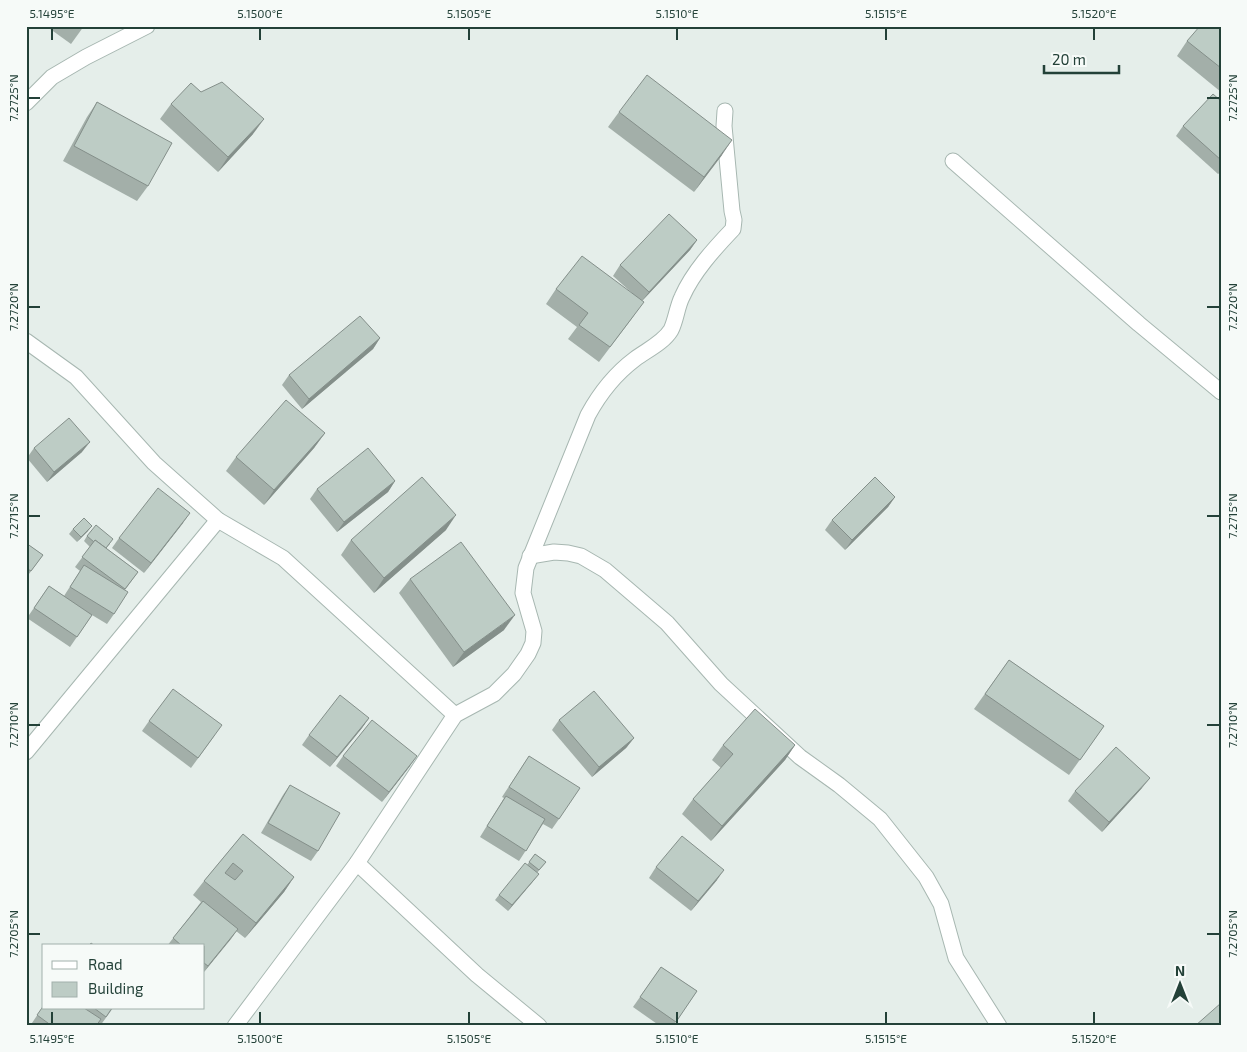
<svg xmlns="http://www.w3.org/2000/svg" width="1247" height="1052" viewBox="0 0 1247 1052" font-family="'Exo 2',sans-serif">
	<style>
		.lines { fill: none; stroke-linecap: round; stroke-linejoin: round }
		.street-casing { stroke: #a7b7b1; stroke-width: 17 }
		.street { stroke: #fff; stroke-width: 15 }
		.wall { fill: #a3afa9 }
		.shaded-wall { fill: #848f8a }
		.building { fill: #bdccc5; stroke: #848f8a; fill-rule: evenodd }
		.ticks { fill: none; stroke: #234138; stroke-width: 2 }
		.neatline { fill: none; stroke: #234138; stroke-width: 2 }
		.ticks-label { font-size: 12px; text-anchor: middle; fill: #234138 }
	</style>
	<rect width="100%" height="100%" fill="#e5eeea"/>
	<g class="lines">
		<defs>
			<g id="street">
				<path d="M26,103L52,77L86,57L147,26"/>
				<path d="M953,161L1139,324L1221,392"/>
				<path d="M26,341L76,377L154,463L218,520L283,558L455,715"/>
				<path d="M530,556L554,552L568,553L581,556L605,570L667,623L721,684L800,757L839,785L880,819L926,877L941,904L956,958L999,1026"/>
				<path d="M26,752L218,520"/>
				<path d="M357,863L477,975L539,1026"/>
				<path d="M235,1026L357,863L455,715L494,694L514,674L528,654L533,643L534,631L523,593L526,568L588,415C600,393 615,374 635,359C647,350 663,343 671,330C676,320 677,307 682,297C693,272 714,249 733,229L734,220L732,211L724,126L725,111"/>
			</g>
		</defs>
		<use href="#street" class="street-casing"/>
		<use href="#street" class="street"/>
	</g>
	<g class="wall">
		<path d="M46,26H84L71,44Z"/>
		<path d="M1221,26V92L1177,56L1187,41Z"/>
		<path d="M201,92L253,134L218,172L160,119L171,104Z"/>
		<path d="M1221,101V172L1218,174L1176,136L1183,126Z"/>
		<path d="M97,102L148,186L137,201L63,161L87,117Z"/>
		<path d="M619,112L722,155L694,192L608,127Z"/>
		<path d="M697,240L690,250L642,301L633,317L599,362L568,339L577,327L546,304L556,289L632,293L613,276L620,265Z"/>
		<path d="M380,338L373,349L302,409L282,385L289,375Z"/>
		<path d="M325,433L314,448L264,505L226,471L236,457Z"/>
		<path d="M34,448L82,452L47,482L27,458Z"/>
		<path d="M395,481L388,492L337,532L310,499L317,489Z"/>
		<path d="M895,497L888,507L845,550L825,530L832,520Z"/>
		<path d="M183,523L144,573L112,548L119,538Z"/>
		<path d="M73,529L88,531L77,542L69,534Z"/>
		<path d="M446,530L374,593L341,555L351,540Z"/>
		<path d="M87,536L110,544L106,548L138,572L125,590L114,614L107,624L92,615L70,647L27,618L49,586L64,596L80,571L75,567L90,547L84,541Z"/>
		<path d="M26,543L43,555L26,578Z"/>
		<path d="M410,579L504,630L453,667L399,593Z"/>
		<path d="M1009,660L1104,726L1069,775L974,709Z"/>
		<path d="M369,718L362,728L330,767L302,745L309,735Z"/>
		<path d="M559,720L634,738L626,748L592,777L552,730Z"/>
		<path d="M149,721L215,735L191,768L142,731Z"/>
		<path d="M723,745H795L785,760L711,841L682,814L693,799L721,768L712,760Z"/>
		<path d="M343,756L410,766L382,802L336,766Z"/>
		<path d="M529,756L559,819L552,829L543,824L519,861L480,837L504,798L502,797Z"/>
		<path d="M290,785L318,851L311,861L261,833L283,795Z"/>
		<path d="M1142,788L1102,832L1068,801L1075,791Z"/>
		<path d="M243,834L294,877L284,892L245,938L236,931L204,972V946H167L201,902L193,895L204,881Z"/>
		<path d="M535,854L546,862L537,873L535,879L508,911L495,900L499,895L527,865Z"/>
		<path d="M656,867L717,880L691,911L649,878Z"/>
		<path d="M661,967L697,991L673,1026H660L633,1007Z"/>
		<path d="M44,1005V1008H113L100,1026H30Z"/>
	</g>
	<g class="shaded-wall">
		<path d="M264,119L253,134L218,172L228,157Z"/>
		<path d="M732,140L722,155L694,192L704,177Z"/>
		<path d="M697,240L690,250L641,302L649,292Z"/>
		<path d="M380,338L373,349L302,409L309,399Z"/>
		<path d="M325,433L314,448L264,505L274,490Z"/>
		<path d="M90,442L82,452L47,482L54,472Z"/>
		<path d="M395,481L388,492L337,532L344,522Z"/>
		<path d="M895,497L888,507L845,550L852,540Z"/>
		<path d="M190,513L183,523L144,573L151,563Z"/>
		<path d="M456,515L446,530L374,593L384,578Z"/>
		<path d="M92,526L88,531L77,542L81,537Z"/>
		<path d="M515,615L504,630L453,667L464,652Z"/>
		<path d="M369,718L362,728L330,767L337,757Z"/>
		<path d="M634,738L626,748L592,777L599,767Z"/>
		<path d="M795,745L785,760L711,841L722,826Z"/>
		<path d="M417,756L410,766L382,802L389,792Z"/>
		<path d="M1150,778L1142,788L1102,832L1109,822Z"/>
		<path d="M724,870L717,880L691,911L698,901Z"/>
		<path d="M539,874L535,879L508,911L512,905Z"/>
		<path d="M294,877L284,892L245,938L256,923Z"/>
		<path d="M238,929L231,939L204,972L208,966Z"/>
	</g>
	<g class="building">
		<path d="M77,26H83L81,29Z"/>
		<path d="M1200,26H1221V68L1187,41Z"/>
		<path d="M647,75L732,140L704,177L619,112Z"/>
		<path d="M222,82L264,119L228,157L171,104L191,83L201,92Z"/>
		<path d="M1213,94L1221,101V160L1183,126Z"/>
		<path d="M97,102L172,143L148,186L74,146Z"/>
		<path d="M669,214L697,240L649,292L620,265Z"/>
		<path d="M582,256L644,302L610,347L579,325L588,313L556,289Z"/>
		<path d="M360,316L380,338L309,399L289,375Z"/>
		<path d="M286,400L325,433L274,490L236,457Z"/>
		<path d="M69,418L90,442L54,472L34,448Z"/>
		<path d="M368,448L395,481L344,522L317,489Z"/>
		<path d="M422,477L456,515L384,578L351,540Z"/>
		<path d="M875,477L895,497L852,540L832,520Z"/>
		<path d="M158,488L190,513L151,563L119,538Z"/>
		<path d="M84,518L92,526L81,537L73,529Z"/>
		<path d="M96,525L113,539L106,548L95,540L94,542L87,536Z"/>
		<path d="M95,540L138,572L125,589L82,557Z"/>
		<path d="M461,542L515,615L464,652L410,579Z"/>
		<path d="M26,543L43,555L31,571L26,568Z"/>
		<path d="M84,565L128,592L114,614L70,587Z"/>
		<path d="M49,586L92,615L77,637L34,608Z"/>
		<path d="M1009,660L1104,726L1080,760L985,694Z"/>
		<path d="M173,689L222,725L198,758L149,721Z"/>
		<path d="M594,691L634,738L599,767L559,720Z"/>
		<path d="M340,695L369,718L337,757L309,735Z"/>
		<path d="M755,709L795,745L722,826L693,799L733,754L723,745Z"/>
		<path d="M372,720L417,756L389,792L343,756Z"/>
		<path d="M1116,747L1150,778L1109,822L1075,791Z"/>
		<path d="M529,756L580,788L559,819L509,787Z"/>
		<path d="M290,785L340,813L318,851L268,823Z"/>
		<path d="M506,796L545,819L526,851L487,826Z"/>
		<path d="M243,834L294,877L256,923L204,881ZM233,863L243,871L235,880L225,873Z"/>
		<path d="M682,836L724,870L698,901L656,867Z"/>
		<path d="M535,854L546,862L539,870L529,862Z"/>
		<path d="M525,863L539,874L512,905L499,895Z"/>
		<path d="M203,901L238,929L208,966L204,963V946H182L173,938Z"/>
		<path d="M91,943L95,946H89Z"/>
		<path d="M661,967L697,991L676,1022L640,997Z"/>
		<path d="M1221,1003V1026H1195Z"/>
		<path d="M44,1005V1008H84L101,1019L96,1026H52L37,1015Z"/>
		<path d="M94,1008H112L106,1017Z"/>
	</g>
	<path class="ticks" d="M52,28V40M260,28V40M469,28V40M677,28V40M886,28V40M1094,28V40M28,98H40M1207,98H1220M28,307H40M1207,307H1220M28,516H40M1207,516H1220M28,725H40M1207,725H1220M28,934H40M1207,934H1220M52,1012V1024M260,1012V1024M469,1012V1024M677,1012V1024M886,1012V1024M1094,1012V1024"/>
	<rect width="1247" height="1052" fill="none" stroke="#f6faf8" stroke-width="55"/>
	<rect x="42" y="944" width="162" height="65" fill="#f6faf8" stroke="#a2b0ab"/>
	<rect x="52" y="961" width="25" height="8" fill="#ffffff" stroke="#a2b0ab"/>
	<text x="88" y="970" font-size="15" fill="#234138">Road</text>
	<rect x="52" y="982" width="25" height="15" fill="#bdccc5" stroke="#a2b0ab"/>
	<text x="88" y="994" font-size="15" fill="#234138">Building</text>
	<g transform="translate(1180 984)" stroke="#f6faf8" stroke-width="4" paint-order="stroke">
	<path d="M0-4L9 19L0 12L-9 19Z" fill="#234138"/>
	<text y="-8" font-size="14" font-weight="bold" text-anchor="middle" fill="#234138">N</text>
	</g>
	<path d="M1044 65v8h75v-8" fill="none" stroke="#234138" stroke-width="2.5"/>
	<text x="1052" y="65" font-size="15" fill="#234138" stroke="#f6faf8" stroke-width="4" paint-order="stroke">20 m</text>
	<rect x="28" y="28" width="1192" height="996" class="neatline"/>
	<g class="ticks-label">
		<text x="52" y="18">5.1495°E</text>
		<text x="260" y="18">5.1500°E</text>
		<text x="469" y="18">5.1505°E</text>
		<text x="677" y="18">5.1510°E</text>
		<text x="886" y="18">5.1515°E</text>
		<text x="1094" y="18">5.1520°E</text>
		<text transform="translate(14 98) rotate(-90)" y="4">7.2725°N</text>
		<text transform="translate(1233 98) rotate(-90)" y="4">7.2725°N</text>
		<text transform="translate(14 307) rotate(-90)" y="4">7.2720°N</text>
		<text transform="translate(1233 307) rotate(-90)" y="4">7.2720°N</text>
		<text transform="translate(14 516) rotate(-90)" y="4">7.2715°N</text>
		<text transform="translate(1233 516) rotate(-90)" y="4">7.2715°N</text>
		<text transform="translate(14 725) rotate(-90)" y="4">7.2710°N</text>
		<text transform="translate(1233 725) rotate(-90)" y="4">7.2710°N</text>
		<text transform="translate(14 934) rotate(-90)" y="4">7.2705°N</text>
		<text transform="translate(1233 934) rotate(-90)" y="4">7.2705°N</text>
		<text x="52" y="1043">5.1495°E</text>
		<text x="260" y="1043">5.1500°E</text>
		<text x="469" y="1043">5.1505°E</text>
		<text x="677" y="1043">5.1510°E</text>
		<text x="886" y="1043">5.1515°E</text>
		<text x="1094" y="1043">5.1520°E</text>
	</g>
</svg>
